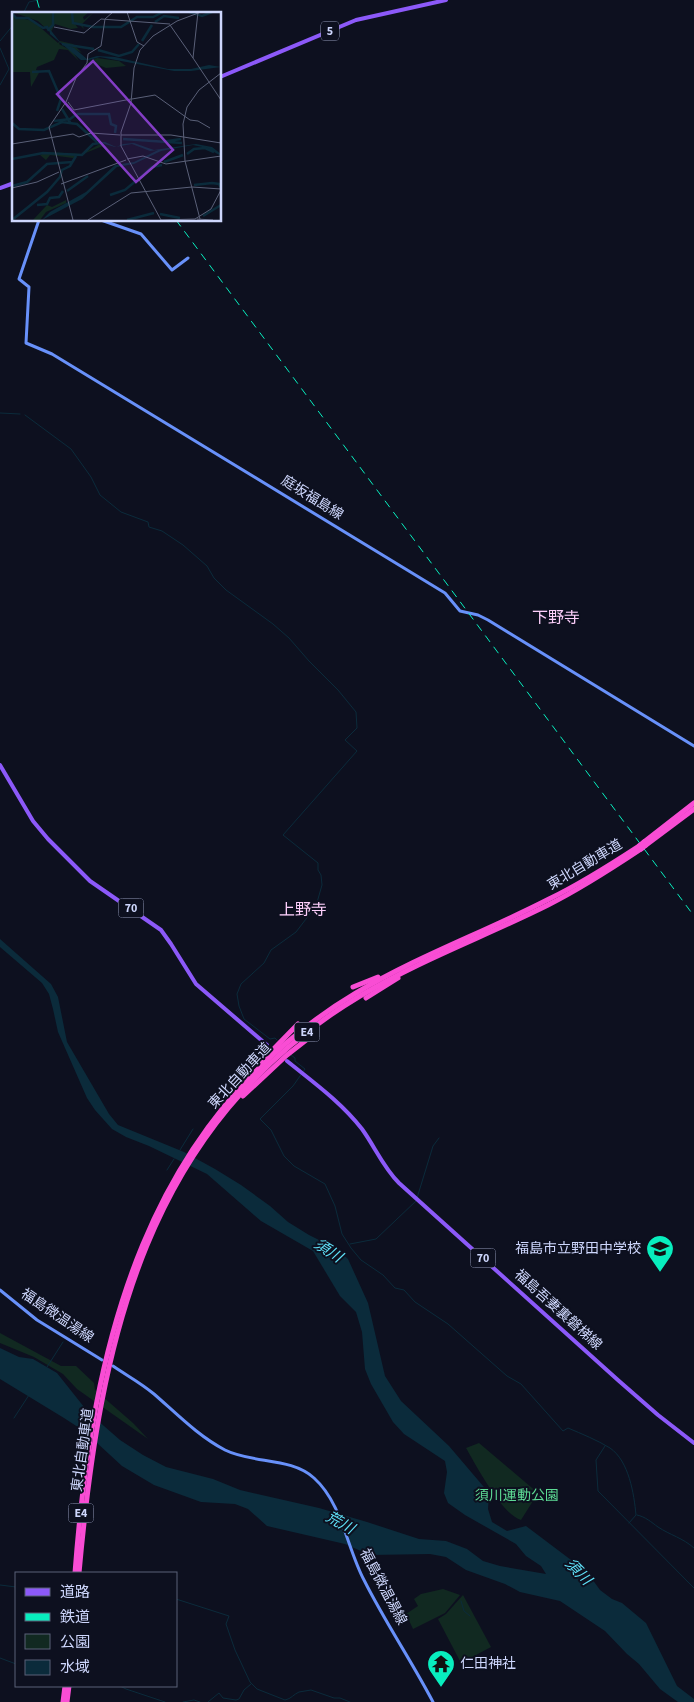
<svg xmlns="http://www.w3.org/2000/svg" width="694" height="1702" viewBox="0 0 694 1702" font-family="'Source Sans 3','Noto Sans JP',sans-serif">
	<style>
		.green { fill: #112921 }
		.water { fill: #0b2b3b }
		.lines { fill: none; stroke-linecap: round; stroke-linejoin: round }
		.stream { stroke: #0b2b3b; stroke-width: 1 }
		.secondary { stroke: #6891fa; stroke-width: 3 }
		.primary { stroke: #8c59f9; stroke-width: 4 }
		.highway { stroke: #f94dd4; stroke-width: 5 }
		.rail { stroke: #08eebe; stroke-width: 1; stroke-dasharray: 8 6; stroke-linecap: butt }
		.highway-bridge { stroke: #f94dd4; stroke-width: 5 }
		.labels { text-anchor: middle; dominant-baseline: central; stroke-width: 4; stroke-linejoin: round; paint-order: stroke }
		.shield { fill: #0d101f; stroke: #949bba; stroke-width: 1 }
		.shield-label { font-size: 12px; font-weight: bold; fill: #ced7fd }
		.street-label { font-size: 14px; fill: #ced7fd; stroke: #0d101f }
		.poi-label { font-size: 14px; fill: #ced7fd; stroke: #0d101f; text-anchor: end }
		.park-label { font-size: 14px; fill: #5dda94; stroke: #0d101f }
		.water-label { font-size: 15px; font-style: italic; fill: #5fe2f9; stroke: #0d101f }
		.quarter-label { font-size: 16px; fill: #fdcffb; stroke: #0d101f }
		.inset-river { fill: none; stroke: #0b2b3b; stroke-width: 2.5 }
		.inset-road { fill: none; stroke: #5a6078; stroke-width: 1 }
		.view { fill: #833dc5; fill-opacity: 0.15; stroke: #833dc5; stroke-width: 2.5 }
		.inset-edge { fill: none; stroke: #ced7fd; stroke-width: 2.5 }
	</style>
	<rect width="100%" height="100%" fill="#0d101f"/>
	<g class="green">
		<path d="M0,1333L61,1366H76L94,1383L95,1390L133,1423L148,1439L77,1389L63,1374L34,1357L0,1343Z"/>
		<path d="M479,1443L538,1493L521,1520C502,1515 476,1465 466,1448Z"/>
		<path d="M443,1589L460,1595L445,1613L413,1629L406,1614L418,1606L414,1599L421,1594Z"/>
		<path d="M463,1595L491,1647L461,1663L438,1619L446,1614Z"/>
	</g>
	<path class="water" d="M0,939L51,984L58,997L67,1042L109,1114L118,1125L184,1152L215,1169L241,1185L270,1206L288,1222L309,1235L337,1249L348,1259L368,1303L385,1376L401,1401L449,1446L489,1493L488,1509L492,1522L507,1531L526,1526L587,1572L600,1590L612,1599L622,1603L646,1623L677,1686L694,1699V1702H678L660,1689L639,1664L627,1654L605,1631L560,1601L520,1592L505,1584L466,1570L446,1557L430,1554L370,1555L345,1544L267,1526L248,1509L235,1504L201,1502L154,1485L122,1466L84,1431L64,1418L0,1379V1348L19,1357L33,1359L57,1373L88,1412L120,1440L143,1455L166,1467L213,1479L240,1490L319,1508L367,1522L419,1539L446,1541L467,1549L483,1561L500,1566L546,1574L541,1566L526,1556L516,1544L465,1515L448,1503L444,1493L447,1472L445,1461L404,1434L393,1422L371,1384L365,1369L362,1332L356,1312L340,1296L313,1251L261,1221L207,1174L149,1146L126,1137L112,1129L95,1110L87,1098L58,1032L53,1009L49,994L42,983L0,947Z"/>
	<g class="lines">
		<g class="stream">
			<path d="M23,14L29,2L38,0"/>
			<path d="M0,41L14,24"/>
			<path d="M0,48L9,69L0,85"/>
			<path d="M0,413L20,414"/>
			<path d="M25,415L71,449L91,477L100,495L121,512L148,522L149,527L162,531L183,545L207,566L214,578L226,590L273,624L289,638L309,661L338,690L356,712L357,728L345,740L357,751L283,835L318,863V870L321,875L322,885L316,906L296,932L271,950L264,963L241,984L237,994L239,1006L244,1019L270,1039L275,1038L277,1040"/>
			<path d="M291,1055L295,1058V1061L305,1069L293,1086L260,1119L271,1130L284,1156L294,1166L325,1184L335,1206L342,1234L351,1248L361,1260L383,1275L395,1288L404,1290L415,1302L448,1324L507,1376L521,1384L563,1431L568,1428C582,1434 597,1440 610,1448C629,1461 634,1494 636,1515L629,1523"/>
			<path d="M180,1150L193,1129"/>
			<path d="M167,1170L174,1159"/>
			<path d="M417,1198L433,1146L439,1138"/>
			<path d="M350,1244L376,1239L416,1201"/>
			<path d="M47,1367L63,1342"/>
			<path d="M14,1418L29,1395"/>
			<path d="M605,1446L596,1460L598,1491L694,1588"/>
			<path d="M637,1515C646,1517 651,1522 658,1527C670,1535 683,1538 694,1548"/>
			<path d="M0,1585L16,1587"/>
			<path d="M176,1599L229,1616L226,1624L235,1650L250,1682L257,1689L285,1700C291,1699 294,1694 299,1692C303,1691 307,1691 311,1690L334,1698H340L350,1702"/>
			<path d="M461,1601L464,1611L470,1616"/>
			<path d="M0,1658L16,1664"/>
			<path d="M120,1686L126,1689L165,1702"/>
			<path d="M70,1687L86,1686"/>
			<path d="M183,1702L194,1700L200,1702"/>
			<path d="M208,1702L219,1693L223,1698L236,1700L239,1699L244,1690L251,1684"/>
		</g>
		<g class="secondary">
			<path d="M39,220L19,279L29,287L26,343L52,354L445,593L460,611L478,615L488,620L694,746"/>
			<path d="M101,220L141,234L172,270L188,258"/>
			<path d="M0,1290L37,1320L102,1360"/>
			<path d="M113,1366C126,1375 141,1383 154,1394C176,1413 198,1436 225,1450C253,1464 291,1457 314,1478C342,1503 347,1548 364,1580C385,1622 411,1660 433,1702"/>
		</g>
		<g class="primary">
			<path d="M220,77L356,20L446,0"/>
			<path d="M0,188L14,183"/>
			<path d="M0,765L33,821L48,839L90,881L161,930L171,944L196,984L267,1045"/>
			<path d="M287,1061C313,1082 341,1102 362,1129C375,1147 383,1167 399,1183L619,1381L658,1415L694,1443"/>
		</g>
		<g class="highway">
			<path d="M644,842L694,803"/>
			<path d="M646,845L694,809"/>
			<path d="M353,987L378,977"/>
			<path d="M366,998L398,978"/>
			<path d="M259,1064L298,1024"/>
			<path d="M243,1096L287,1055L310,1037"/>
			<path d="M75,1573C92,1345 145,1119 356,993C418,956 485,932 549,899C580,884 610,865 639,846"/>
			<path d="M79,1573C100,1341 145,1125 360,996C420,960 486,936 548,905C580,889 611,869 641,849"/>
			<path d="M63,1702L65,1686"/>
			<path d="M67,1702L69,1686"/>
		</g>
		<g class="rail">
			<path d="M37,0L41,14"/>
			<path d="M176,220L694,916"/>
		</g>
		<g class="highway-bridge">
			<path d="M639,846L644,842"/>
			<path d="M641,849L646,845"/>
		</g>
	</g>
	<defs>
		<symbol id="school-pin" viewBox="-11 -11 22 30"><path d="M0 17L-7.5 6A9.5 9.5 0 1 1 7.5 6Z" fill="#08eebe" stroke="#0d101f"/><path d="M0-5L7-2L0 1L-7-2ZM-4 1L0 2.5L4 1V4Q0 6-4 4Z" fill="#111"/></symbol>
		<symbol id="temple-pin" viewBox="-11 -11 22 30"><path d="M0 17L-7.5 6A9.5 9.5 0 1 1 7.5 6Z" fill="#08eebe" stroke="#0d101f"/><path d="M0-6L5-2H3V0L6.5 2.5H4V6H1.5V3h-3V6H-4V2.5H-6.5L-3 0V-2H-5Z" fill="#111"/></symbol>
	</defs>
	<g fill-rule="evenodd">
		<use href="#school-pin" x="644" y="1233" width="32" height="43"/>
		<use href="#temple-pin" x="425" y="1648" width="32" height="43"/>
	</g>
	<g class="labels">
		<g class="shield">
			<rect x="321" y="21.5" width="18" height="19" rx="4"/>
			<rect x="118.5" y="898.5" width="25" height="19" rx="4"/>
			<rect x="294.5" y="1022.5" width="25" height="19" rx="4"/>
			<rect x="470.5" y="1248.5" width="25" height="19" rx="4"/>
			<rect x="68.5" y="1503.5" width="25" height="19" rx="4"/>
		</g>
		<g class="shield-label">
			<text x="330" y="31">5</text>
			<text x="131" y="908">70</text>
			<text x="307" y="1032">E4</text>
			<text x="483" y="1258">70</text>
			<text x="81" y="1513">E4</text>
		</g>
		<g class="street-label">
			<text transform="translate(312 498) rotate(32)">庭坂福島線</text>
			<text transform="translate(585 865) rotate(-31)">東北自動車道</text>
			<text transform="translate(240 1076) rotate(-47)">東北自動車道</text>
			<text transform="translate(558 1310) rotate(42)">福島吾妻裏磐梯線</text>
			<text transform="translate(57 1316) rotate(34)">福島微温湯線</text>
			<text transform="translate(83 1450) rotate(-82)">東北自動車道</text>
			<text transform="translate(383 1587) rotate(62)">福島微温湯線</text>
		</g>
		<g class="poi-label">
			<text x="641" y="1249">福島市立野田中学校</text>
			<text x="460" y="1664" text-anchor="start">仁田神社</text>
		</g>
		<g class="park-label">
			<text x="517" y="1496">須川運動公園</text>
		</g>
		<g class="water-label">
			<text transform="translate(328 1251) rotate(32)">須川</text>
			<text transform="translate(340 1523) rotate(29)">荒川</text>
			<text transform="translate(578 1572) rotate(45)">須川</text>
		</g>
		<g class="quarter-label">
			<text x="556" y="618">下野寺</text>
			<text x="303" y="910">上野寺</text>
		</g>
	</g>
	<g transform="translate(12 12)">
		<rect width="209" height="209" fill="#0d101f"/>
		<path d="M0,0H77L71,5L72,8L82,0L70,12L72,17L67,12H63L66,16L59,17L43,12L39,20L42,24L26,9ZM0,4L21,9L46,31L48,29L61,32L70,41L48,30L47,32L60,39L67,49L56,38L47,37L42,48L25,55L24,58L28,59L19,75L18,60H0ZM85,46L107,49L114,54L94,56L77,49ZM88,132L91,134L61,146L38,143L34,148L28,143L36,140L70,142ZM54,188V191L34,200L28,208H21L35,193L40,195Z" fill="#112921"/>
		<path d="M37,16L48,30L62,36L75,47L85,44L103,45L156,57H179L197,53L209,55L179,59H162L88,45L77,48H69L38,22ZM86,130H93L104,135L111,132L122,131L142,138L184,132L200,135L209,142V144L195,136L181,133L149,139L122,152L105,155L70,187L30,208L38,200L74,180L103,153L122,150L146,138L138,139L120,132L103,135Z" fill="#0b2b3b"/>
		<path class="inset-river" d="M60,0L61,11L81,15H109L125,5H141L151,0M177,0L190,4L200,0M0,1L4,6H16L31,16L35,15L37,19M143,10L152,4L167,6M37,17L41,13V0M130,29L140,13M50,32L82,37M86,38L107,44L120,40L127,32M20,60L37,59L49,87L45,99M50,97L59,112M65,102H97L99,112L104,114L103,121M42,109L58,107L65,102M0,111L7,117L32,118L50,110L65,112L85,130M111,127L170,131M149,130L169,127M175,142L182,137L193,136L202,140M0,147L31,141L70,143L81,132L88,131M152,150L171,143M128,166L140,155L150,153M182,173L200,171L207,172L209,176M0,174L15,170L35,152L60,150M55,179L76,164M98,183L113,178L125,168M25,193L35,192L38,186L47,185L51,179M148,202L168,206M191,204L209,193M0,208L35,180L48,165L50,158L58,154L64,144M115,208L142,201"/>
		<path class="inset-road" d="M115,0L125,30L132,34M186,0L181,46L209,88M158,13L181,46M42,15L72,21L89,7L158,12M120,87L143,83L178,108L186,109L198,116M56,90L62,98L119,87M109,123H159L209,131M0,132L61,122L67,125L79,121L108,123M115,147L131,144L154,152L209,144M49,172L114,148M0,176L25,170L47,160M185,207L201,208M188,207L173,149L171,112L175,95L187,78L209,61M61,208L37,115L54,90L64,66L75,51L76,42L89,34L93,7L101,0M76,208L119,181L180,175L209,177M149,208L183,207L199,197L209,178M149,208L109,134V120L119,91L122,56L128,38L141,24L165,9L189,0"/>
		<path class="view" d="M81,49L161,138L124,170L45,82Z"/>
		<rect width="209" height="209" class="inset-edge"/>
	</g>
	<rect x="15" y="1572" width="162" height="115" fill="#0d101f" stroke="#5a6078"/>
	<rect x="25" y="1588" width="25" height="8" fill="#8c59f9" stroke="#5a6078"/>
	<text x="60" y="1597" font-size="15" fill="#ced7fd">道路</text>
	<rect x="25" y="1613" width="25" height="8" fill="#08eebe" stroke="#5a6078"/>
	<text x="60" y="1622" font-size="15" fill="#ced7fd">鉄道</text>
	<rect x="25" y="1634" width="25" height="15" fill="#112921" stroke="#5a6078"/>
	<text x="60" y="1647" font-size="15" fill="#ced7fd">公園</text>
	<rect x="25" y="1660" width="25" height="15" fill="#0b2b3b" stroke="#5a6078"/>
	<text x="60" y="1672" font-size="15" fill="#ced7fd">水域</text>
</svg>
